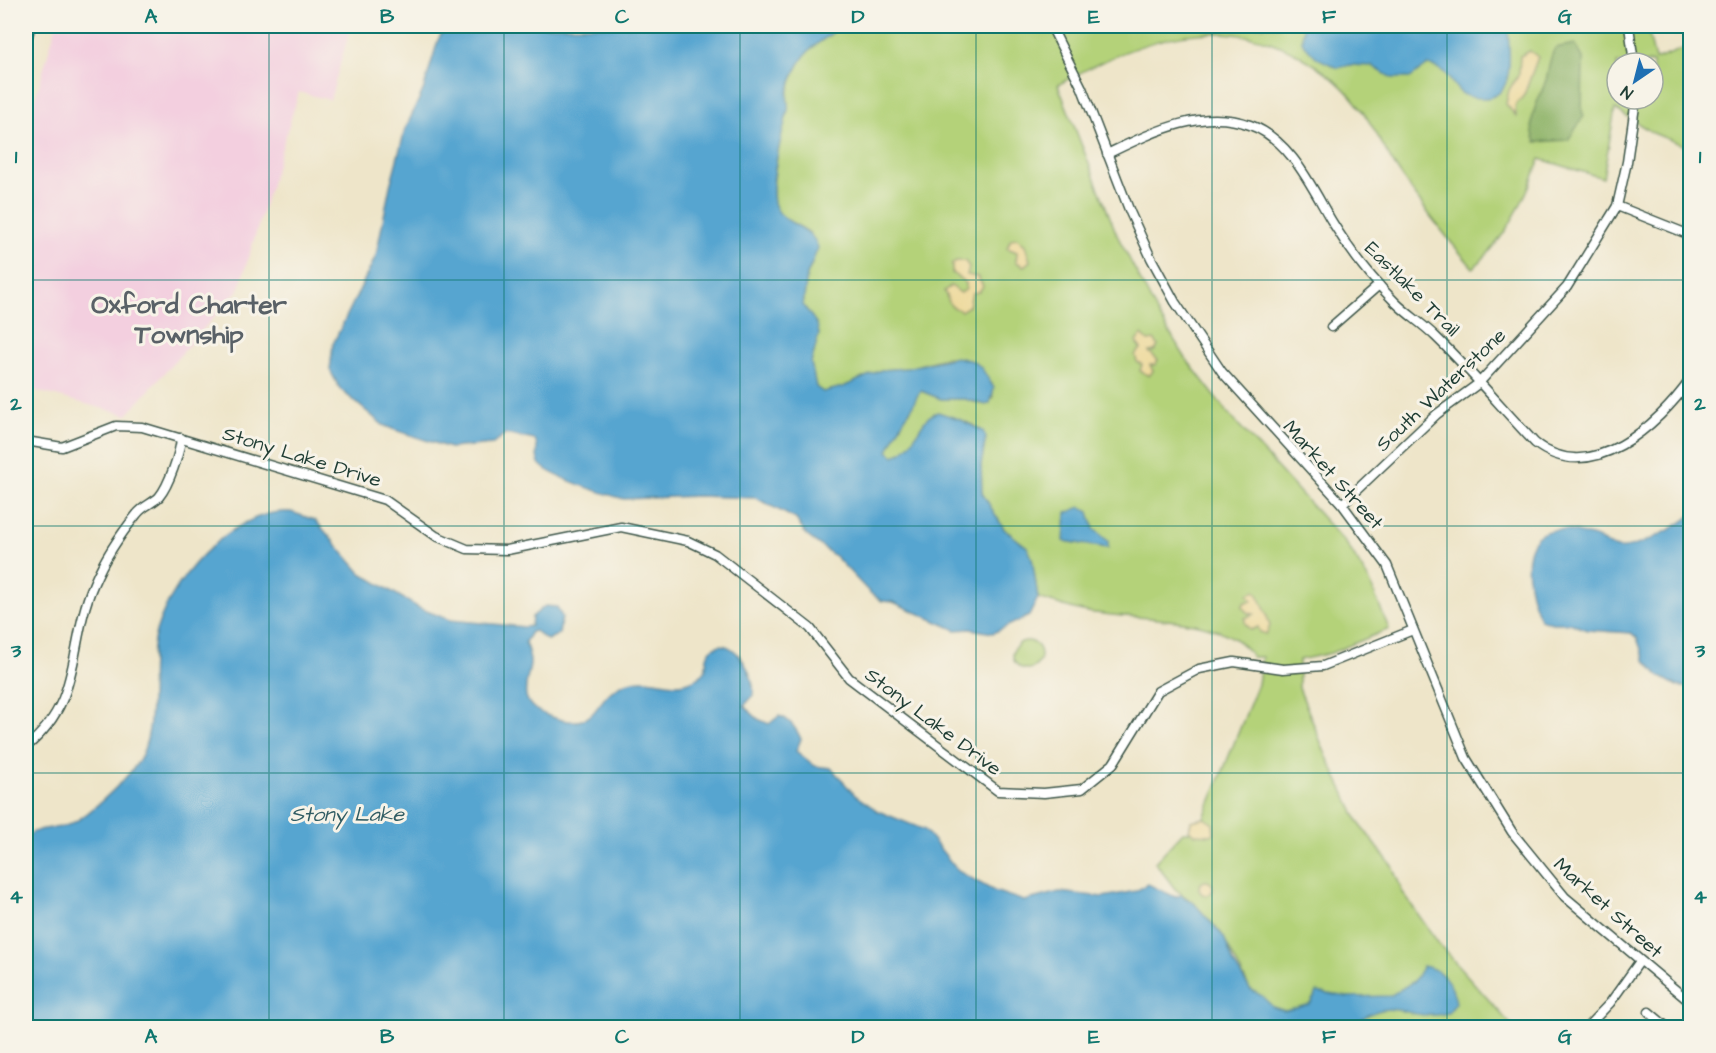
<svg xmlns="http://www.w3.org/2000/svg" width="1716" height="1053" viewBox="0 0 1716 1053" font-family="'Architects Daughter',sans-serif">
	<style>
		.built { fill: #f3cfdf }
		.green { fill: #b4d279; stroke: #6a8856; stroke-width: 1.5; fill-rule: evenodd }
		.forest { fill: #8fb469; stroke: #57784e; stroke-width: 1.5 }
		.sand { fill: #eeda9e; stroke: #868c69; stroke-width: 1.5 }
		.water { fill: #57a5d0; stroke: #3b7182; stroke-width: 1.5 }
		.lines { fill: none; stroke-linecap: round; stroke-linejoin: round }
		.street-casing { stroke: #3e564a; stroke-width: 11 }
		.primary-casing { stroke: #3e564a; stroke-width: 16 }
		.street { stroke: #fff; stroke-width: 8 }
		.primary { stroke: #fff; stroke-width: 14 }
		.grid { fill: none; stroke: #0f766e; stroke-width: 1.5; stroke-opacity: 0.55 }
		.labels { text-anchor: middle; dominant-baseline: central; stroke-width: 6; stroke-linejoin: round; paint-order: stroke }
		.street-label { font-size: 20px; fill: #1f3d34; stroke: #f7f3e8 }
		.water-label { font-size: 21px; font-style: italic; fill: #305c63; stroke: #f7f3e8 }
		.district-label { font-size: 26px; font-weight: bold; fill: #596167; stroke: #f7f3e8 }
		.neatline { fill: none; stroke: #0f766e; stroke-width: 2 }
		.grid-label { font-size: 20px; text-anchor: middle; font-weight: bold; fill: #0f766e }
	</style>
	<rect width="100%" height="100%" fill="#f7f3e8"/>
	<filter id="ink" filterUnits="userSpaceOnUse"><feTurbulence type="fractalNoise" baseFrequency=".0167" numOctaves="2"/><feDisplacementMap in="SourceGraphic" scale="12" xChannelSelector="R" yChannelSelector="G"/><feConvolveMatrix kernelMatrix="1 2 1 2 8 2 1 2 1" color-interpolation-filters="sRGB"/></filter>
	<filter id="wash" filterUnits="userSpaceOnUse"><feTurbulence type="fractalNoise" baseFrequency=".008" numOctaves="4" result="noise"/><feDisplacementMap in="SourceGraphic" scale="24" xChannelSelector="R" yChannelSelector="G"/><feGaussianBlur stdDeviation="1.35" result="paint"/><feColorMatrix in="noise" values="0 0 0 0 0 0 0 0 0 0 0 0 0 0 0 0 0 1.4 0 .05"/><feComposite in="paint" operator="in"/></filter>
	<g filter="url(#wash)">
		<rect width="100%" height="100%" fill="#eee5c9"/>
		<path class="built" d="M56,26H351L330,100L299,92L239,289L127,415L26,388V130Z"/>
		<g class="green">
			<path d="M840,26H1647L1655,60L1690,46V148L1653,133L1615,109L1603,178L1540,159C1526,198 1505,241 1473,268C1443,234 1417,200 1393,163C1382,145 1373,125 1360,108C1347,89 1329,74 1310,62C1227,7 1137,39 1058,85L1117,235L1159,316L1187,360L1227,412L1348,546L1369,580L1389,629L1331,653L1299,660V688L1326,755L1359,823L1392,866L1403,893L1439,944L1513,1027H1252L1250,989L1221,933L1194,903L1175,889L1155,862L1183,832H1190L1203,820L1258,684L1262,657H1252C1229,612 1127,621 1083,611C1068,608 1053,602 1038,598L1032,558L1027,547L1004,529L982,493L981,465L986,437L974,425L938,412L921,427L908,449L894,456L887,451L900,422L910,412L915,397L921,391L941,399H965L980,404L993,398L992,384L973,361L948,357L907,368L881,370L843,387L823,392L816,387L811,363L819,334L812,317L803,305L807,275L812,264L811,234C801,224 781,222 775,206C769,189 782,130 787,111C789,105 786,99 788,93C791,82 796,68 802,59C811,44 829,38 840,26ZM1617,63H1653V99H1617Z"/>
			<circle cx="1027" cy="655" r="14"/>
		</g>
		<path class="forest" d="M1575,44L1583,58L1582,111L1584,116L1568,140L1536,142C1525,117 1539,102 1546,80C1549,68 1549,59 1555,48Z"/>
		<g class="sand">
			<path d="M1530,51L1538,57L1524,95L1515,106L1516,116L1506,104L1509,90L1519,73L1520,56Z"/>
			<path d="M1017,238L1025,245L1030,261L1024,266L1016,262L1017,252L1007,248L1011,239Z"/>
			<path d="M956,261H965L969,267L967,275L978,277L983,286L979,292L972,293L969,306L961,311L951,306L944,291L951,286L961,293L966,289V283L952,273V264Z"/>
			<path d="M1142,335L1148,341L1155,340L1158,346L1155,351L1149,352L1158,360L1155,365H1150L1153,371L1149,376L1140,371L1142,364L1137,362L1135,355L1141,349L1136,342Z"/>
			<path d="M1255,591C1262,597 1267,617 1270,626L1266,634L1260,632L1258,627L1250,630L1245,623V618L1254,614L1248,613L1242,607L1245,602L1252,601L1248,594Z"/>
			<path d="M1204,818L1213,824L1214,833L1211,835L1194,834L1189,830L1191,821Z"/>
			<circle cx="1206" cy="888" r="7"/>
		</g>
		<g class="water">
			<path d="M446,26H840C829,38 812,44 803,58C796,68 791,81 788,92C786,98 789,104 788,110C783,132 766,188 776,208C786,227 812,225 818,248L807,275L803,305L817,324L819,334L811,363L816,387L823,392L843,387L881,370L907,368L956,357L973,361L981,367L994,388L990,403L986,405L965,399H941L921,391C914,398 915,405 909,412C900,425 894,437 888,451L894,456C918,447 917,418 938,412L959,419L983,431L986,437L981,465L982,493L1004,529L1027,547L1032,558L1038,598L1029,616L993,633L970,629L956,630L893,602L882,601L870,593L836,557L806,535L796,519L756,498L698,496L624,499C609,495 546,476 539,463C535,455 539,447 535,440L505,434L493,444L450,448L395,430L383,425L340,389L330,370L333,344L376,256L390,186L405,130L424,88L438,40Z"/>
			<path d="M1303,26H1508C1508,48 1519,100 1481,98C1475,98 1463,96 1459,91C1447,79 1449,70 1428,65L1410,78H1392L1372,66L1350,65L1338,68L1317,58L1302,42Z"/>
			<path d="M1081,507L1089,512L1094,529L1108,541V548L1064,541L1066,513Z"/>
			<path d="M291,512L315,520L361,573L419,608L450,620L525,627L531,626L532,617L545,606L557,607L562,617L559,634L547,640L535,631L531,632L525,642C527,649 531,657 530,664C529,675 524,684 526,696C529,708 539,712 549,716C604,736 589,694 629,682C657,673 676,697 704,673C708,666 704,659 710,651C731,629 757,676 753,696L744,706L758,719L769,724L779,716C790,719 797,730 801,739L796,751L815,766L831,768L855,795L878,811L925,830L958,871L994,891L1024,901L1059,892L1103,897L1136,891L1148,884L1175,897L1181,895L1194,903L1224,937L1234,964L1250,989L1262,996L1273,1007L1285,1011L1310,1004L1317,992L1348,997L1390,996L1414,981L1423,966C1442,969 1453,983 1456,1003L1448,1013C1401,1024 1396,989 1349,1028L26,1027V837C37,826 55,830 68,825C87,818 124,781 136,765C159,733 147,678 154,640C164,586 232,507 291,512Z"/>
			<path d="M1690,516V688L1677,686L1659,676L1645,660L1637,638L1631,633L1587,630L1570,623H1552L1540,619C1531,600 1524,572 1529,552C1537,521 1570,529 1594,537C1604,541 1613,550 1624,548C1639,547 1679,526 1690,516Z"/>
		</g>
	</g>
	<g filter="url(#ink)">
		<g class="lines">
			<defs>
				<g id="street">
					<path d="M1051,26L1082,88L1130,212L1151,258L1175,302L1222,372L1342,504L1387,565L1466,758L1512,832L1565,897L1690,1002"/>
					<path d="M1629,26L1634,63"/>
					<path d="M1107,154C1151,133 1201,107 1250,125C1290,139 1311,186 1331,220C1349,250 1370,277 1395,302C1408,315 1423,324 1436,337C1471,371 1502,408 1535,443C1591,487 1658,425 1690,380"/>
					<path d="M1617,206L1690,235"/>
					<path d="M1331,327L1379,285"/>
					<path d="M26,441L62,447L116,426L142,427L385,500L436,536L467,549L507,550L621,527L688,541L715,554L810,628L849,678L998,791L1044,793L1082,789L1113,764L1158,691L1199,669L1234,662L1283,669L1323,666L1413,630"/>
					<path d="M1342,504L1437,414L1478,384L1567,287L1617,206L1627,162L1636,99"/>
					<path d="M26,747C84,700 67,645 94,583C105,557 120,535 137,514C143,506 153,503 159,497C169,485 180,453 181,438"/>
					<path d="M1649,1012L1668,1028"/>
					<path d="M1586,1028L1610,1003L1640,961"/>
				</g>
				<path id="primary" d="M26,34L28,26"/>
			</defs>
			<use href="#street" class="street-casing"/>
			<use href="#primary" class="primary-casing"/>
			<use href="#street" class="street"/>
			<use href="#primary" class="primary"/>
		</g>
	</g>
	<path class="grid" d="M269,26V1028M504,26V1028M740,26V1028M976,26V1028M1212,26V1028M1447,26V1028M26,280H1690M26,526H1690M26,773H1690"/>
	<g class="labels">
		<g class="street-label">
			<text transform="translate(1412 289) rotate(45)">Eastlake Trail</text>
			<text transform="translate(1441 390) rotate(-43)">South Waterstone</text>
			<text transform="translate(302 457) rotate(17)">Stony Lake Drive</text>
			<text transform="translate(1333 475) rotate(48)">Market Street</text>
			<text transform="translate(933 722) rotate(37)">Stony Lake Drive</text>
			<text transform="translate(1608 908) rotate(42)">Market Street</text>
		</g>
		<g class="water-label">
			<text x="347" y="814">Stony Lake</text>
		</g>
		<g class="district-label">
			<text x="189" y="305">Oxford Charter<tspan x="189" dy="30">Township</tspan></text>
		</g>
	</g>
	<rect width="1716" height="1053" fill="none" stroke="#f7f3e8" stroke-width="66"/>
	<g transform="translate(1635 81) rotate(215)"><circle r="28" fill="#f7f3e8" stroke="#a1aaa0" stroke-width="1.5"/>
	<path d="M0-4.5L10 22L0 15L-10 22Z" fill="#1f6fb2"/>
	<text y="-9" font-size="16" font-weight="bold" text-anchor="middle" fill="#1f3d34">N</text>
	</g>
	<rect x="33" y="33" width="1650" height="987" class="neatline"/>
	<g class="grid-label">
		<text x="151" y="23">A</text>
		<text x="387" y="23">B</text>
		<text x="622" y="23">C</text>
		<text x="858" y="23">D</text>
		<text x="1094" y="23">E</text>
		<text x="1329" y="23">F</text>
		<text x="1565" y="23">G</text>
		<text x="16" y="163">1</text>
		<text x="1700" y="163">1</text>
		<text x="16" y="410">2</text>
		<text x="1700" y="410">2</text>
		<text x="16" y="657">3</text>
		<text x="1700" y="657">3</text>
		<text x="16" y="903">4</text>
		<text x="1700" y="903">4</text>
		<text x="151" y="1043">A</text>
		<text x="387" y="1043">B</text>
		<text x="622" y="1043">C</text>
		<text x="858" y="1043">D</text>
		<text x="1094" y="1043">E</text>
		<text x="1329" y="1043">F</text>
		<text x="1565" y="1043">G</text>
	</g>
</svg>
